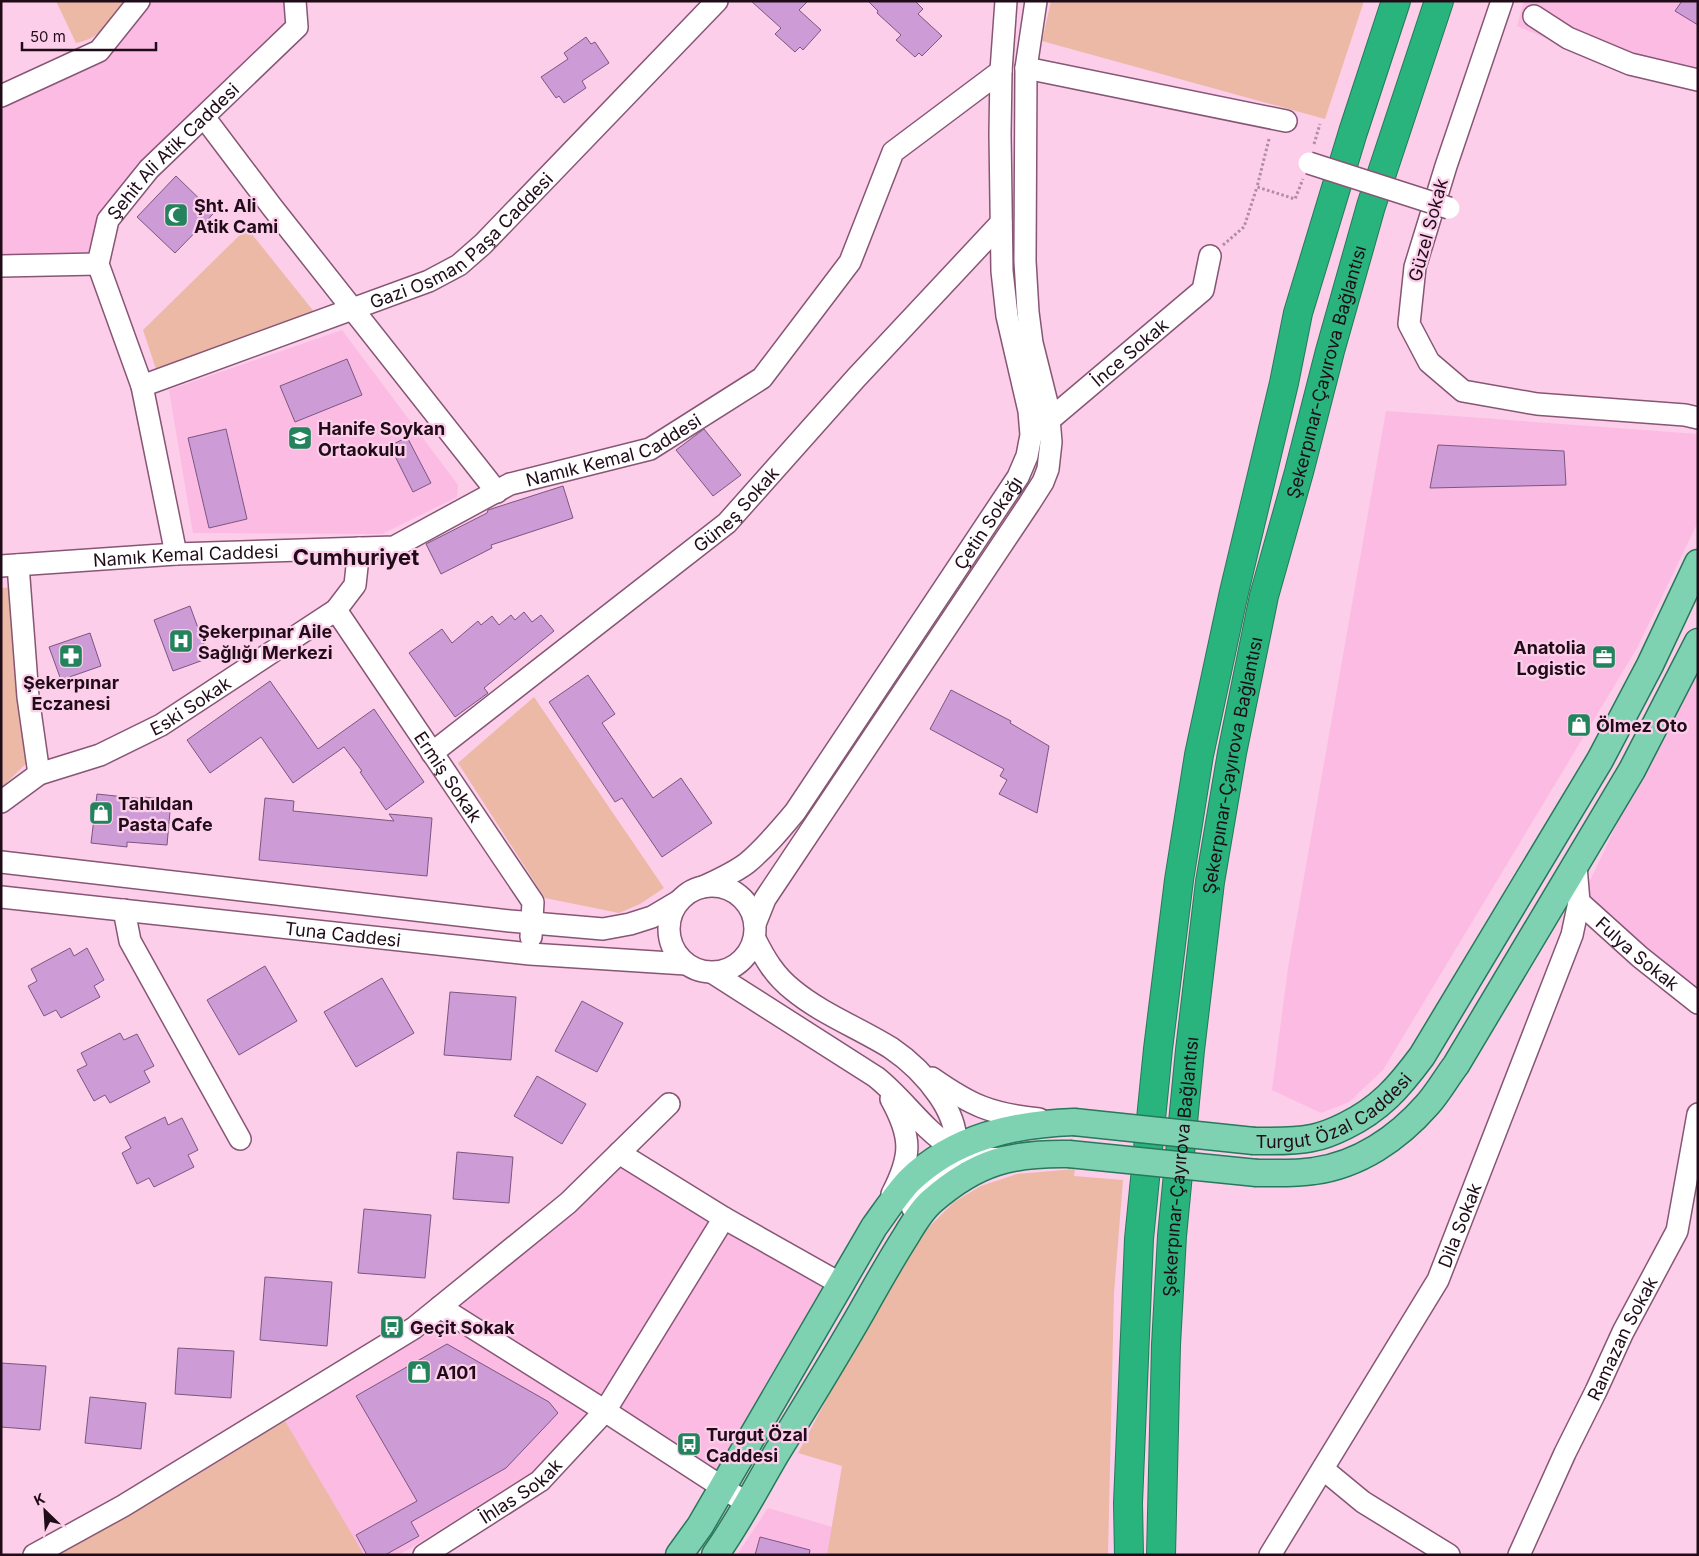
<svg xmlns="http://www.w3.org/2000/svg" width="1699" height="1556" viewBox="0 0 1699 1556" font-family="Inter,sans-serif">
	<style>
		.built { fill: #fbbbe3 }
		.green { fill: #ebb9a6 }
		.building { fill: #cd9bd5; stroke: #7b5681 }
		.lines { fill: none; stroke-linecap: round; stroke-linejoin: round }
		.minor-casing { stroke: #875675; stroke-width: 24 }
		.major-casing { stroke: #26795a; stroke-width: 29 }
		.highway-casing { stroke: #26795a; stroke-width: 30 }
		.path { stroke: #b18ca3; stroke-width: 3; stroke-dasharray: 2.5 2.5; stroke-linecap: butt }
		.minor { stroke: #fff; stroke-width: 21 }
		.major { stroke: #7fd2b1; stroke-width: 26 }
		.highway { stroke: #29b47d; stroke-width: 28 }
		.minor-bridge-casing { stroke: #875675; stroke-width: 24; stroke-linecap: butt }
		.major-bridge-casing { stroke: #26795a; stroke-width: 29; stroke-linecap: butt }
		.minor-bridge { stroke: #fff; stroke-width: 21 }
		.major-bridge { stroke: #7fd2b1; stroke-width: 26 }
		.labels { text-anchor: middle; dominant-baseline: central; stroke-width: 4.5; stroke-linejoin: round; paint-order: stroke }
		.street-label { font-size: 18px; fill: #200c19; stroke: #fcceea }
		.poi-label { font-size: 18px; font-weight: bold; fill: #200c19; stroke: #fcceea; text-anchor: start }
		.district-label { font-size: 22px; font-weight: bold; fill: #200c19; stroke: #fcceea }
	</style>
	<rect width="100%" height="100%" fill="#fcceea"/>
	<g class="built">
		<path d="M139,1H296L298,26L105,220L97,264L1,266V97L98,53Z"/>
		<path d="M1524,1H1698V89L1627,72L1517,26Z"/>
		<path d="M342,330L458,485L457,497L382,534L193,533L169,390Z"/>
		<path d="M1386,411L1698,434V522L1637,648L1383,1070L1349,1102L1321,1113L1272,1090L1288,968Z"/>
		<path d="M1698,666V993L1578,906L1650,754Z"/>
		<path d="M620,1150L827,1282L817,1296L720,1475L590,1411L532,1472L411,1548L398,1555H58L59,1553L192,1478L437,1328Z"/>
		<path d="M768,1508L832,1527L827,1555H737Z"/>
	</g>
	<g class="green">
		<path d="M56,1H126C111,21 102,38 76,43Z"/>
		<path d="M1051,1H1364L1325,119L1042,41Z"/>
		<path d="M247,228L315,313L157,372L143,330Z"/>
		<path d="M19,587L39,751L1,788V588Z"/>
		<path d="M534,697L664,888L640,904L619,913L545,898L458,763Z"/>
		<path d="M1075,1169L1074,1176L1123,1180L1114,1293L1108,1555H827L842,1466L798,1453L854,1348L905,1260L927,1229L954,1202L981,1186L1017,1174Z"/>
		<path d="M285,1421L364,1555H58L59,1553L192,1478Z"/>
	</g>
	<g class="building">
		<path d="M751,1H808L799,10L821,30L803,50L800,47L795,52L775,34L781,28Z"/>
		<path d="M868,1H915L923,9L918,14L942,36L922,56L919,53L915,57L896,40L901,35L877,13L878,11Z"/>
		<path d="M1682,1H1698V25L1675,11Z"/>
		<path d="M586,37L591,44L595,42L609,63L582,81L586,88L564,103L559,96L556,98L541,77L568,59L564,53Z"/>
		<path d="M176,176L214,213L175,253L137,217Z"/>
		<path d="M347,359L362,395L295,422L280,386Z"/>
		<path d="M226,429L247,519L209,528L188,438Z"/>
		<path d="M704,429L741,475L713,496L676,450Z"/>
		<path d="M407,437L431,483L413,492L390,446Z"/>
		<path d="M1438,445L1564,451L1566,485L1430,488Z"/>
		<path d="M563,486L573,518L491,545L492,548L441,574L426,544L487,513L488,510Z"/>
		<path d="M190,606L209,658L173,671L154,620Z"/>
		<path d="M524,612L532,622L541,615L554,631L484,688L488,693L455,717L409,653L442,629L452,643L478,621L481,625L492,616L499,625L511,615L515,620Z"/>
		<path d="M90,633L101,666L61,680L49,647Z"/>
		<path d="M588,675L615,714L602,723L653,798L681,778L712,823L662,857L622,798L615,802L549,702Z"/>
		<path d="M270,681L318,749L374,709L424,782L386,810L360,772L362,771L344,747L293,783L261,737L210,773L187,740Z"/>
		<path d="M951,690L1011,721L1010,723L1049,746L1037,813L999,794L1007,780L1000,776L1004,769L930,729Z"/>
		<path d="M97,794L144,799V797L171,800L167,845L127,842V847L91,843Z"/>
		<path d="M265,798L294,801L293,811L394,821L389,814L432,818L427,876L259,860Z"/>
		<path d="M70,948L74,956L87,948L104,980L94,986L100,997L61,1018L56,1010L44,1016L28,986L37,981L31,969Z"/>
		<path d="M265,966L297,1021L239,1055L207,1000Z"/>
		<path d="M382,978L414,1033L356,1067L324,1012Z"/>
		<path d="M450,992L516,997L511,1060L444,1055Z"/>
		<path d="M582,1001L623,1023L597,1072L555,1051Z"/>
		<path d="M120,1033L124,1040L137,1034L154,1066L144,1071L150,1082L110,1103L105,1095L94,1101L77,1070L87,1065L81,1053Z"/>
		<path d="M537,1076L586,1104L562,1144L514,1116Z"/>
		<path d="M165,1117L168,1125L182,1118L198,1150L188,1155L194,1167L154,1187L149,1178L137,1184L122,1153L131,1148L125,1137Z"/>
		<path d="M457,1152L513,1157L509,1203L453,1199Z"/>
		<path d="M364,1209L431,1215L425,1278L358,1273Z"/>
		<path d="M265,1277L332,1282L327,1346L260,1340Z"/>
		<path d="M447,1344L549,1402L558,1413L506,1468L411,1522L419,1536L385,1555H367L356,1535L417,1501L356,1396Z"/>
		<path d="M178,1348L234,1351L231,1398L175,1394Z"/>
		<path d="M1,1363L46,1366L40,1430L1,1427Z"/>
		<path d="M90,1397L146,1403L141,1449L85,1443Z"/>
		<path d="M760,1537L810,1550L809,1555H755Z"/>
	</g>
	<g class="lines">
		<defs>
			<g id="minor">
				<path d="M1502,1L1446,166L1415,267L1409,324L1429,362L1463,391L1537,404L1685,415L1698,418"/>
				<path d="M1534,16L1568,38L1630,64L1698,80"/>
				<path d="M1026,68L1286,121"/>
				<path d="M1,96L99,51L139,1"/>
				<path d="M204,117L272,207L497,492"/>
				<path d="M1,266L98,264"/>
				<path id="s1" d="M142,386L429,281L459,265L483,244L717,1"/>
				<path id="s2" d="M1041,427L1203,290L1210,256"/>
				<path id="s3" d="M176,554L142,386L98,264L108,220L149,169L297,27L295,1"/>
				<path d="M18,565L28,697L39,774"/>
				<path id="s4" d="M1,566L176,554L394,547L510,484L650,449L762,378L850,262L893,152L1001,71"/>
				<path id="s5" d="M336,610L533,902L531,937"/>
				<path id="s6" d="M432,753L727,523L856,378L1001,223"/>
				<path id="s7" d="M1,802L39,774L100,755L161,725L336,610L355,585L359,548"/>
				<path d="M1,862L510,921L603,929L630,924L652,917L679,901"/>
				<circle cx="712" cy="929" r="43"/>
				<path id="s8" d="M703,887C718,880 734,873 747,863C765,848 780,830 795,812L1018,477L1027,456L1031,435L1029,411L1007,316L1002,271L1000,134L1001,71L1006,1"/>
				<path id="s9" d="M1,897L530,954L686,964"/>
				<path id="s10" d="M1579,902L1640,957L1698,1003"/>
				<path d="M124,910L130,941L240,1139"/>
				<path d="M755,924L765,899L1029,504L1043,482L1048,469L1051,442L1048,407L1032,343L1028,312L1025,261L1026,68L1036,1"/>
				<path d="M755,939C765,959 775,976 793,990C822,1014 859,1028 891,1048C922,1069 967,1117 953,1157C946,1177 924,1189 912,1207"/>
				<path d="M713,973L876,1077C919,1111 940,1164 1005,1158"/>
				<path d="M932,1078C972,1106 991,1114 1039,1119"/>
				<path d="M891,1099C912,1137 912,1156 892,1194"/>
				<path d="M619,1153L724,1218L841,1284"/>
				<path d="M440,1307L605,1411L748,1504"/>
				<path d="M1323,1469L1363,1502L1449,1555"/>
				<path d="M34,1555L123,1506L414,1328L568,1203L669,1104"/>
				<path id="s11" d="M424,1555L540,1481L605,1411L724,1218"/>
				<path id="s12" d="M1270,1555L1438,1280L1572,935L1579,902L1576,866"/>
				<path id="s13" d="M1519,1555L1565,1453L1596,1391L1623,1332L1677,1231L1698,1114"/>
			</g>
			<g id="major">
				<path id="s14" d="M1254,1141C1274,1141 1293,1142 1312,1138C1323,1136 1335,1131 1345,1126C1380,1109 1399,1087 1422,1056L1600,760L1650,665L1698,563"/>
				<path d="M1257,1173C1276,1173 1295,1174 1314,1171C1359,1165 1398,1138 1427,1105C1438,1093 1446,1078 1456,1065L1632,770L1698,642"/>
				<path d="M679,1555L700,1526L874,1227C885,1212 896,1195 909,1181C954,1137 1014,1124 1074,1122"/>
				<path d="M715,1555C738,1523 756,1488 776,1454C805,1407 834,1360 862,1311C876,1286 890,1261 906,1236C913,1224 922,1209 933,1200C977,1162 1011,1153 1069,1154"/>
			</g>
			<g id="highway">
				<path d="M1129,1555L1128,1503L1139,1239L1158,1049L1179,880L1199,755L1234,592L1284,383L1298,313L1353,132L1396,1"/>
				<path id="s15" d="M1161,1555L1166,1345L1172,1236L1190,1050L1210,882L1232,753L1264,596L1299,472L1330,351L1371,206L1439,1"/>
			</g>
		</defs>
		<use href="#minor" class="minor-casing"/>
		<use href="#major" class="major-casing"/>
		<use href="#highway" class="highway-casing"/>
		<g class="path">
			<path d="M1269,139L1257,187L1295,199L1303,179"/>
			<path d="M1314,144L1320,124"/>
			<path d="M1223,245L1244,227L1257,187"/>
		</g>
		<use href="#minor" class="minor"/>
		<use href="#major" class="major"/>
		<use href="#highway" class="highway"/>
		<defs>
			<path id="minor-bridge" d="M1309,163L1449,208"/>
			<g id="major-bridge">
				<path d="M1074,1122L1254,1141"/>
				<path d="M1069,1154L1257,1173"/>
			</g>
		</defs>
		<use href="#minor-bridge" class="minor-bridge-casing"/>
		<use href="#major-bridge" class="major-bridge-casing"/>
		<use href="#minor-bridge" class="minor-bridge"/>
		<use href="#major-bridge" class="major-bridge"/>
	</g>
	<defs>
		<symbol id="mosque-square" viewBox="-11 -11 22 22"><rect x="-9" y="-9" width="18" height="18" rx="4" fill="#22835c" stroke="#fcceea"/><path d="M3.5-4.9A6 6 0 1 0 3.5 4.9A5 5 0 1 1 3.5-4.9Z" fill="#fff"/></symbol>
		<symbol id="school-square" viewBox="-11 -11 22 22"><rect x="-9" y="-9" width="18" height="18" rx="4" fill="#22835c" stroke="#fcceea"/><path d="M0-5L7-2L0 1L-7-2ZM-4 1L0 2.5L4 1V4Q0 6-4 4Z" fill="#fff"/></symbol>
		<symbol id="hospital-square" viewBox="-11 -11 22 22"><rect x="-9" y="-9" width="18" height="18" rx="4" fill="#22835c" stroke="#fcceea"/><path d="M-5-5h3v3.5h4V-5h3V5h-3V1.5h-4V5h-3Z" fill="#fff"/></symbol>
		<symbol id="pharmacy-square" viewBox="-11 -11 22 22"><rect x="-9" y="-9" width="18" height="18" rx="4" fill="#22835c" stroke="#fcceea"/><path d="M-2-6h4v4h4v4h-4v4h-4v-4h-4v-4h4Z" fill="#fff"/></symbol>
		<symbol id="office-square" viewBox="-11 -11 22 22"><rect x="-9" y="-9" width="18" height="18" rx="4" fill="#22835c" stroke="#fcceea"/><path d="M-6-3h4V-5.5h4V-3h4V5H-6ZM-1-4.5V-3h2v-1.5ZM-6 0V1H6V0Z" fill="#fff"/></symbol>
		<symbol id="shop-square" viewBox="-11 -11 22 22"><rect x="-9" y="-9" width="18" height="18" rx="4" fill="#22835c" stroke="#fcceea"/><path d="M-5-2.5h2.3a2.7 3.5 0 0 1 5.4 0H5L5.5 6h-11ZM-1.5-2.5h3a1.5 2.3 0 0 0-3 0Z" fill="#fff"/></symbol>
		<symbol id="bus-square" viewBox="-11 -11 22 22"><rect x="-9" y="-9" width="18" height="18" rx="4" fill="#22835c" stroke="#fcceea"/><path d="M-5-6H5V4H4V6H2V4H-2V6H-4V4H-5ZM-3.5-4V0h7V-4ZM-3.5 1.2v1.5H-2V1.2ZM2 1.2v1.5H3.5V1.2Z" fill="#fff"/></symbol>
	</defs>
	<g fill-rule="evenodd">
		<use href="#mosque-square" x="162" y="201" width="28" height="28"/>
		<use href="#school-square" x="286" y="424" width="28" height="28"/>
		<use href="#hospital-square" x="167" y="627" width="28" height="28"/>
		<use href="#pharmacy-square" x="57" y="642" width="28" height="28"/>
		<use href="#office-square" x="1590" y="643" width="28" height="28"/>
		<use href="#shop-square" x="1565" y="711" width="28" height="28"/>
		<use href="#shop-square" x="87" y="799" width="28" height="28"/>
		<use href="#bus-square" x="378" y="1313" width="28" height="28"/>
		<use href="#shop-square" x="405" y="1358" width="28" height="28"/>
		<use href="#bus-square" x="675" y="1430" width="28" height="28"/>
	</g>
	<g class="labels">
		<g class="street-label">
			<text stroke="none"><textPath href="#s3" startOffset="441">Şehit Ali Atik Caddesi</textPath></text>
			<text transform="translate(1428 230) rotate(-75)">Güzel Sokak</text>
			<text stroke="none"><textPath href="#s1" startOffset="355">Gazi Osman Paşa Caddesi</textPath></text>
			<text stroke="none"><textPath href="#s2" startOffset="116">İnce Sokak</textPath></text>
			<text stroke="none"><textPath href="#s15" startOffset="1199">Şekerpınar-Çayırova Bağlantısı</textPath></text>
			<text stroke="none"><textPath href="#s4" startOffset="635">Namık Kemal Caddesi</textPath></text>
			<text stroke="none"><textPath href="#s6" startOffset="390">Güneş Sokak</textPath></text>
			<text stroke="none"><textPath href="#s8" startOffset="468">Çetin Sokağı</textPath></text>
			<text stroke="none"><textPath href="#s4" startOffset="185">Namık Kemal Caddesi</textPath></text>
			<text stroke="none"><textPath href="#s7" startOffset="214">Eski Sokak</textPath></text>
			<text stroke="none"><textPath href="#s15" startOffset="794">Şekerpınar-Çayırova Bağlantısı</textPath></text>
			<text stroke="none"><textPath href="#s5" startOffset="201">Ermiş Sokak</textPath></text>
			<text stroke="none"><textPath href="#s9" startOffset="344">Tuna Caddesi</textPath></text>
			<text stroke="none"><textPath href="#s10" startOffset="78">Fulya Sokak</textPath></text>
			<text stroke="none"><textPath href="#s14" startOffset="88">Turgut Özal Caddesi</textPath></text>
			<text stroke="none"><textPath href="#s15" startOffset="389">Şekerpınar-Çayırova Bağlantısı</textPath></text>
			<text stroke="none"><textPath href="#s12" startOffset="381">Dila Sokak</textPath></text>
			<text stroke="none"><textPath href="#s13" startOffset="240">Ramazan Sokak</textPath></text>
			<text stroke="none"><textPath href="#s11" startOffset="116">İhlas Sokak</textPath></text>
		</g>
		<g class="poi-label">
			<text x="194" y="205">Şht. Ali<tspan x="194" dy="21">Atik Cami</tspan></text>
			<text x="318" y="428">Hanife Soykan<tspan x="318" dy="21">Ortaokulu</tspan></text>
			<text x="198" y="631">Şekerpınar Aile<tspan x="198" dy="21">Sağlığı Merkezi</tspan></text>
			<text x="1586" y="647" text-anchor="end">Anatolia<tspan x="1586" dy="21">Logistic</tspan></text>
			<text x="71" y="682" text-anchor="middle">Şekerpınar<tspan x="71" dy="21">Eczanesi</tspan></text>
			<text x="1596" y="725">Ölmez Oto</text>
			<text x="118" y="803">Tahıldan<tspan x="118" dy="21">Pasta Cafe</tspan></text>
			<text x="410" y="1327">Geçit Sokak</text>
			<text x="436" y="1372">A101</text>
			<text x="706" y="1434">Turgut Özal<tspan x="706" dy="21">Caddesi</tspan></text>
		</g>
		<g class="district-label">
			<text x="356" y="557">Cumhuriyet</text>
		</g>
	</g>
	<rect width="1699" height="1556" fill="none" stroke="#200c19" stroke-width="5"/>
	<g transform="translate(45 1511) rotate(335)" stroke="#fcceea" stroke-width="4" paint-order="stroke">
	<path d="M0-4L9 19L0 12L-9 19Z" fill="#200c19"/>
	<text y="-8" font-size="14" font-weight="bold" text-anchor="middle" fill="#200c19">K</text>
	</g>
	<path d="M22 42v8h134v-8" fill="none" stroke="#200c19" stroke-width="2.5"/>
	<text x="30" y="42" font-size="15" fill="#200c19" stroke="#fcceea" stroke-width="4" paint-order="stroke">50 m</text>
</svg>
